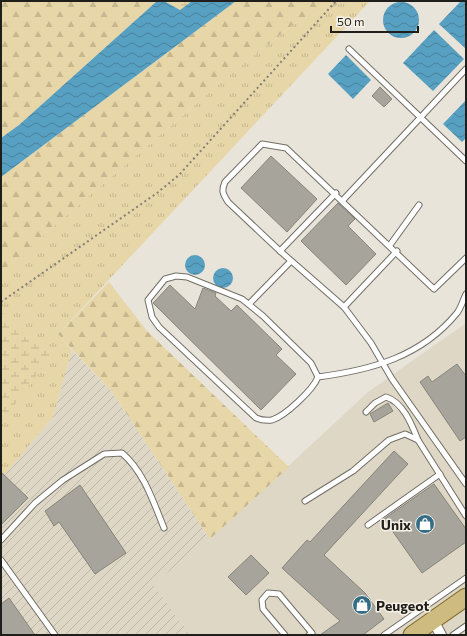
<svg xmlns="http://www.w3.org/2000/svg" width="467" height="636" viewBox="0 0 467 636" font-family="Commissioner,sans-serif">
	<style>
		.built { fill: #ded7c6 }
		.industrial { fill: url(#industrial-furrows) }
		.grass { fill: url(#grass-tufts) }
		.forest { fill: url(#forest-firs) }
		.wetland { fill: url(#wetland-marsh) }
		.water { fill: url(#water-waves) }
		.building { fill: #a7a49b; stroke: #87847b }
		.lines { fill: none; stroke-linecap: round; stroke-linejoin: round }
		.lane-casing { stroke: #716e65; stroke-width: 7 }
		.street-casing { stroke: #716e65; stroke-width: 12 }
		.primary-casing { stroke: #7c6725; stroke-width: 19 }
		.path { stroke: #838079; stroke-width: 2; stroke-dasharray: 2 3; stroke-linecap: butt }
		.lane { stroke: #fff; stroke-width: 5 }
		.street { stroke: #fff; stroke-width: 10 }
		.primary { stroke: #cebb80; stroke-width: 17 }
		.labels { text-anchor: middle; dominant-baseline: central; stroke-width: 3; stroke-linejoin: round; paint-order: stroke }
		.poi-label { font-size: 14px; font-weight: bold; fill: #1f1e1a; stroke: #f5f1e7; text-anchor: end }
	</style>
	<defs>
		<pattern id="industrial-furrows" width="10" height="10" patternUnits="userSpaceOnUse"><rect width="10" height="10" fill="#ded7c6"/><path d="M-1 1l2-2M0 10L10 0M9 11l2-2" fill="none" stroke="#beb8aa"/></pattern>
		<pattern id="grass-tufts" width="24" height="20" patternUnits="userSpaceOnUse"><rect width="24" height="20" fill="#e7d6a7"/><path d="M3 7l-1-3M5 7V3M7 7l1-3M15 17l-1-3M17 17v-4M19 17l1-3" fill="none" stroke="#c6b78f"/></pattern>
		<pattern id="forest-firs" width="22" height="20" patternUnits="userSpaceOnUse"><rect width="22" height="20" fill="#e7d6a7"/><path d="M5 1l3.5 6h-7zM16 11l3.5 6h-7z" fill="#c6b78f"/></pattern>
		<pattern id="wetland-marsh" width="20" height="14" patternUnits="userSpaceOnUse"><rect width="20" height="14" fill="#e7d6a7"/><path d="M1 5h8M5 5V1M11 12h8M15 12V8" fill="none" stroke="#c6b78f"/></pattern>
		<pattern id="water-waves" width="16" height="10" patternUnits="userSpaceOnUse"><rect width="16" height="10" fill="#58a0c1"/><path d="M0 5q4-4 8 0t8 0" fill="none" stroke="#48829c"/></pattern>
	</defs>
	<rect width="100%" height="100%" fill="#e8e4da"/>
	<path class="built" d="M466,323V635H190L153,584L210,539L368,392Z"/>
	<path class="industrial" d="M72,350L113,393L210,539L153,584L190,635H1V479L53,417Z"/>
	<path class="grass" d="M346,1H370L58,334L72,350L53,417L1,479V272L233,72L295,23Z"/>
	<g class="forest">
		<path d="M1,1H157L19,125L1,138Z"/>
		<path d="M236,1H346L295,23L233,72L1,272V177Z"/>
		<path d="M109,282L147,331L289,467L210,539L113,393L58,334Z"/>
	</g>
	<g class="wetland">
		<path d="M164,1H192L180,10Z"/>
		<path d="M3,313L51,356L9,412L1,418V314Z"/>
	</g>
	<g class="water">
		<path d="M157,1H164L180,10L192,1H236L1,177V138L19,125Z"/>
		<path d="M461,1L466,2V49L439,24Z"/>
		<circle cx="401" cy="20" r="18"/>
		<path d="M434,30L464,59L433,91L403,63Z"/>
		<path d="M346,55L371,80L353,99L328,74Z"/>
		<path d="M466,100V138L462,142L443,124Z"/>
		<circle cx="195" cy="265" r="10"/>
		<circle cx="223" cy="278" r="10"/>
	</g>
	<g class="building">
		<path d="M380,87L392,99L384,107L372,96Z"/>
		<path d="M271,156L317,199L287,232L241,188Z"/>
		<path d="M338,203L355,219L348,226L376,254L346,285L301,241Z"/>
		<path d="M170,285L195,309L203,288L216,293L215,296L231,311L237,305L282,349L276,355L296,374L261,410L153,303Z"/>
		<path d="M457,364L466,376V437L460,441L420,382L428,376L432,382Z"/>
		<path d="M388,403L393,411L374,422L370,414Z"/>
		<path d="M394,451L408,464L324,555L365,593L384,619L363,635H320L340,621L282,568L307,540L310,542Z"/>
		<path d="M1,472L28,498L1,525Z"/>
		<path d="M434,484L466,529V542L422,573L384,519Z"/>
		<path d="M80,485L126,553L95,574L59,522L54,526L45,511Z"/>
		<path d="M251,555L269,573L246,595L228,577Z"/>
		<path d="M9,598L35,635H1V604Z"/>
	</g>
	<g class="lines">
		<defs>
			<g id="lane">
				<path d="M349,49L466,161"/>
				<path d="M343,200L466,69"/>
				<path d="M390,245L419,205"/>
				<path d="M280,251L336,193"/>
				<path d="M397,251L344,307L280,251L228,202C223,194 221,191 225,182L262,144L286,148L434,289L466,258"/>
				<path d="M176,276L187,277L242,299L263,316L311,363L318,377C313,390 285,416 272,420C266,421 261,420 256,418L159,327L152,317L148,300L165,279Z"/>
				<path d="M249,304L291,261"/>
				<path d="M344,307L371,343L392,379L466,484"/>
				<path d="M318,377C371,370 421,357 457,313C461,308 463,300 466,294"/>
				<path d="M366,412L375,403L386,397C403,402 412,425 418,440"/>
				<path d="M305,501L353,471L389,440L405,434L418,440L466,516"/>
				<path d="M368,525L440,474"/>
				<path d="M1,540L35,503L63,480L104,454L122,453C144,472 153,501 164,528"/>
				<path d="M1,560L55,635"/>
				<path d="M285,635L263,609L262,600L268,593L279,594L312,633L309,635"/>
				<path d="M384,635L466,578"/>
				<path d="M453,635L466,626"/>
			</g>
			<path id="street" d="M433,620L441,635"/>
			<path id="primary" d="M412,635L466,597"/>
		</defs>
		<use href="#lane" class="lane-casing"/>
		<use href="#street" class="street-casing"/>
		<use href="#primary" class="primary-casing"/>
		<path class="path" d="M1,302L157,193L179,175L336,1"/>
		<use href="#lane" class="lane"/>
		<use href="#street" class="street"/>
		<use href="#primary" class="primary"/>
	</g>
	<defs>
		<symbol id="shop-disc" viewBox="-11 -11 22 22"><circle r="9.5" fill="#356d87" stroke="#f5f1e7"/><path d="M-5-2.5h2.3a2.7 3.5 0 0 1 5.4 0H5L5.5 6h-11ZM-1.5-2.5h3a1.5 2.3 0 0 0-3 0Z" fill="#fff"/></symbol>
	</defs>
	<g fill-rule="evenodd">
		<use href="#shop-disc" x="414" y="513" width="22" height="22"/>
		<use href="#shop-disc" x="351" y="594" width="22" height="22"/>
	</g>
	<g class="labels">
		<g class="poi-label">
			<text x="411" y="524">Unix</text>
			<text x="376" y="605" text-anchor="start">Peugeot</text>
		</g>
	</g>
	<rect width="467" height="636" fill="none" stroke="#1f1e1a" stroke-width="4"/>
	<path d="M331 26v6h87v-6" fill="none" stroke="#1f1e1a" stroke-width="2"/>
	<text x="337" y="26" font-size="12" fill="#1f1e1a" stroke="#f5f1e7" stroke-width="3" paint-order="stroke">50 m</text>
</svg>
